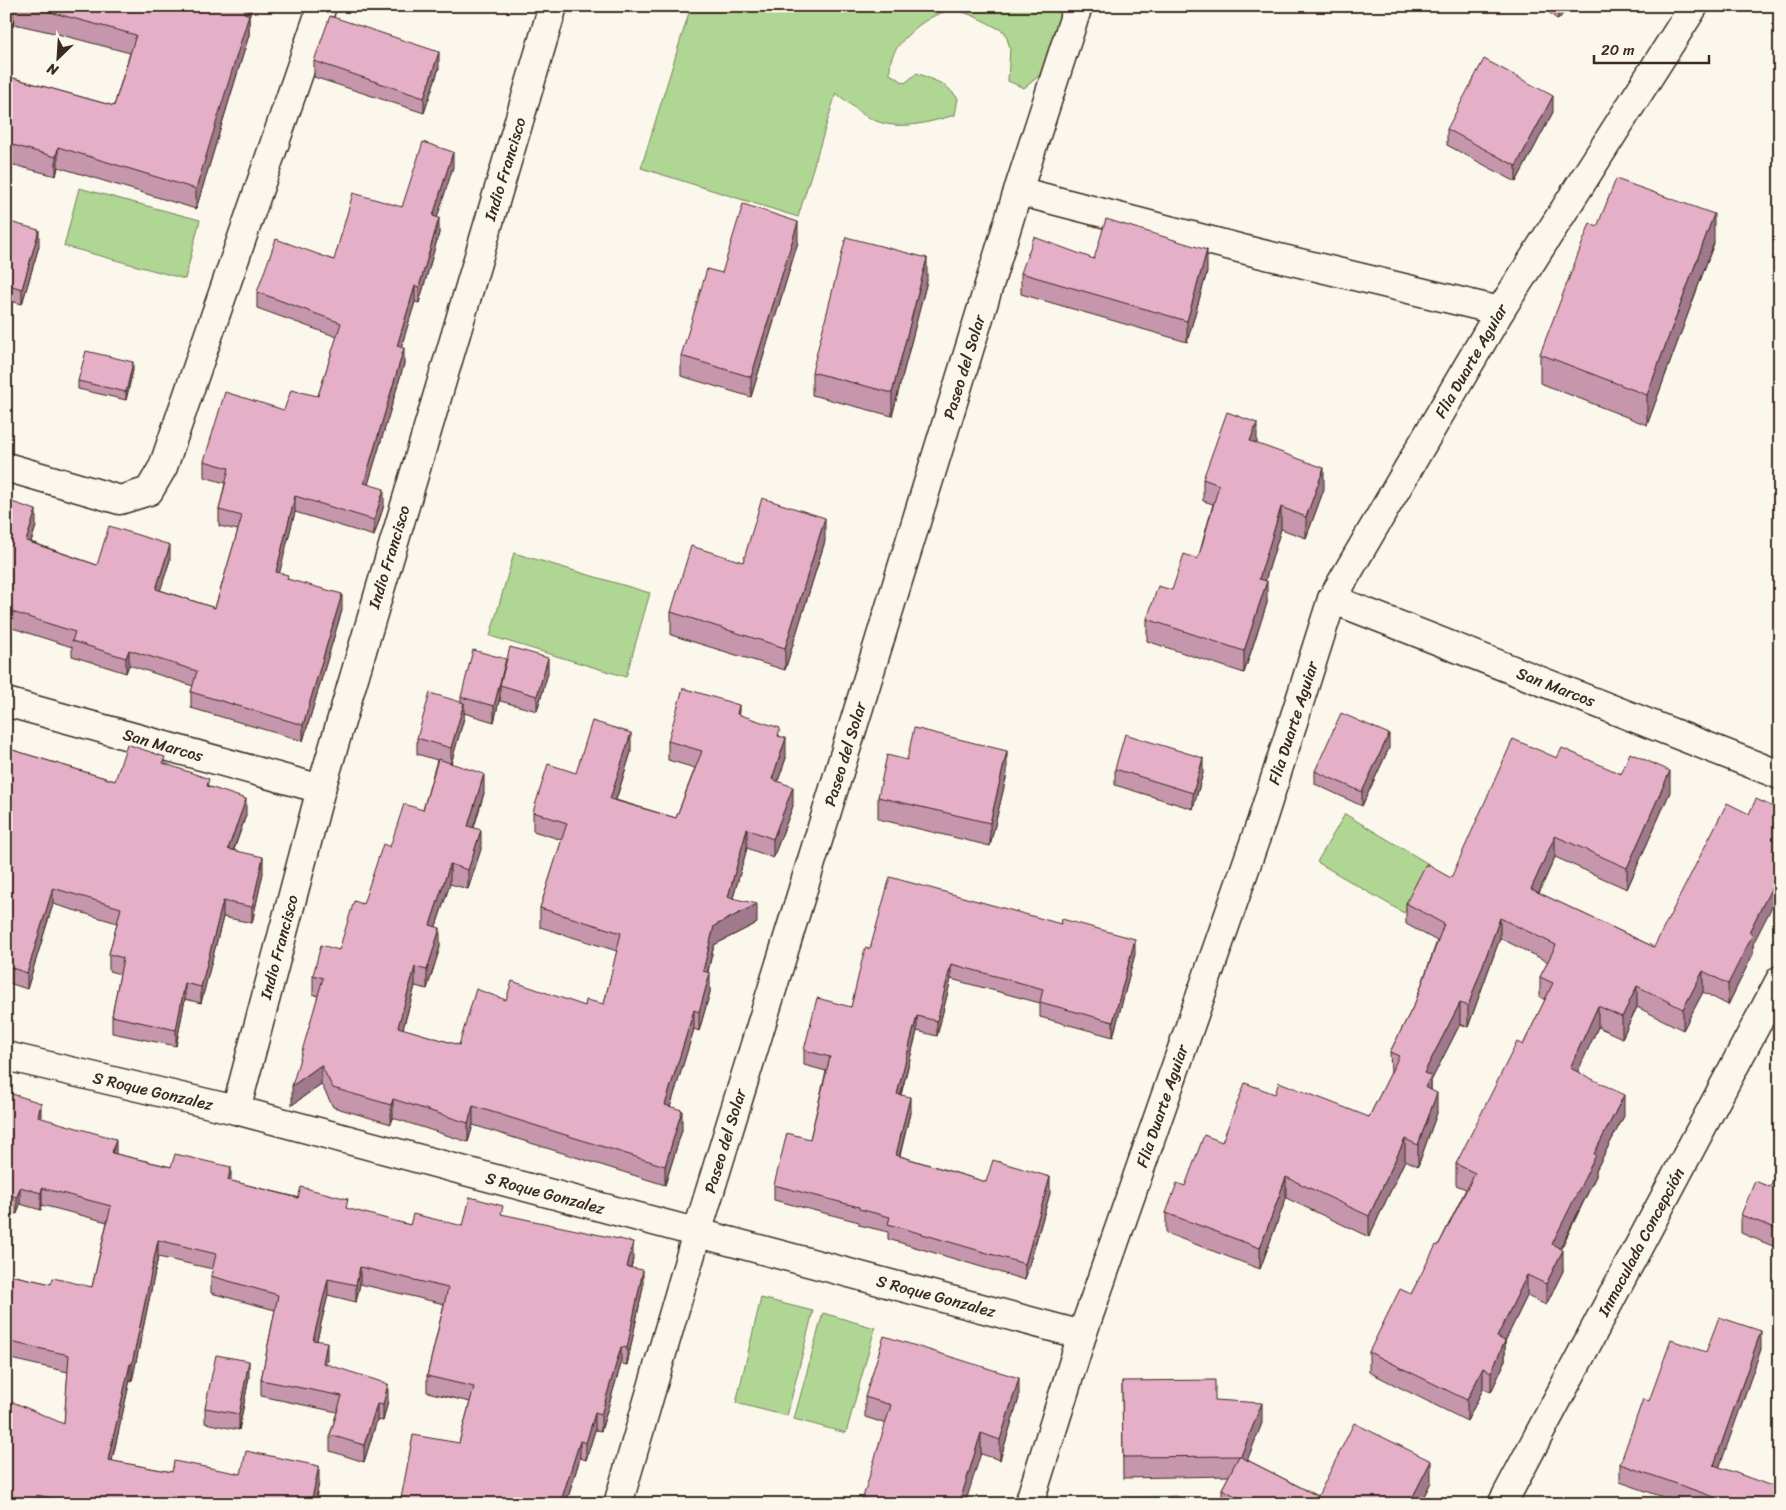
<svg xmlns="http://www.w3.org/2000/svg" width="1786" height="1510" viewBox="0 0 1786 1510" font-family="Sriracha,sans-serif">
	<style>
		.green { fill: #afd692; stroke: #758058 }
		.water { fill: #86d7e0; stroke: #689292 }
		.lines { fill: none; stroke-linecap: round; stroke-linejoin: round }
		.street-casing { stroke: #3b2a1e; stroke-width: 31 }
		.street { stroke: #fbf7ec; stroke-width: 28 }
		.wall { fill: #c596ac; stroke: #3b2a1e }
		.shaded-wall { fill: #a07a8c; stroke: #3b2a1e }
		.building { fill: #e5afc8; stroke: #3b2a1e }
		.labels { text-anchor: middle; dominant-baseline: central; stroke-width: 5; stroke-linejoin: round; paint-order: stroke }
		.street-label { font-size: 16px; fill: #3b2a1e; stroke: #fbf7ec }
	</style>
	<rect width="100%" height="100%" fill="#fbf7ec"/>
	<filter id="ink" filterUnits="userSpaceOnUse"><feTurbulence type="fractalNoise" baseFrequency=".02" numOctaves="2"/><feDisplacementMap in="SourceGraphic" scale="10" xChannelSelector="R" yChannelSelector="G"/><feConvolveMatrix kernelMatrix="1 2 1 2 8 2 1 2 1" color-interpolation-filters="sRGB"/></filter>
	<g filter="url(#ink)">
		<g class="green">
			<path d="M691,6H1056L1060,17L1048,62L1039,76L1024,88L1008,81L1010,48L1005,32C991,25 975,15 959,11C937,6 901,36 893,55C890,61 890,68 890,74L905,83L917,73L945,85L958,98L955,115C923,124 893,133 864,115C854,108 845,100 836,93L798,217L641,168Z"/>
			<path d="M79,188L200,220L185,279L64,246Z"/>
			<path d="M514,553L650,593L626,677L490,636Z"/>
			<path d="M1345,814L1432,866L1404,913L1317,862Z"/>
			<path d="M761,1298L813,1311L787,1416L736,1403Z"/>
			<path d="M823,1313L875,1328L846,1433L794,1419Z"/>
		</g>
		<path class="water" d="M1178,1496V1504H1125V1498Z"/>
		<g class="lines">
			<defs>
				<g id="street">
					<path d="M1018,191L1258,253L1500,311"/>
					<path d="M6,467L120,500L149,491L163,467L322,6"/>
					<path d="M1332,599L1780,775"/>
					<path d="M6,702L321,789"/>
					<path d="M6,1056L236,1110L1082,1335"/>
					<path d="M236,1110L321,789L553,6"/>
					<path d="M618,1504L697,1233L1018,191L1078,6"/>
					<path d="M1029,1504L1082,1335L1262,820L1332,599L1500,311L1694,6"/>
					<path d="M1502,1504L1780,980"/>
				</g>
			</defs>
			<use href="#street" class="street-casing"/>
			<use href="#street" class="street"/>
		</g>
		<g class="wall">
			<path d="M6,6H252L249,17V35L196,209L58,167L56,176L6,163V76L114,106L130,53L50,32L14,24L13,27L6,25Z"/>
			<path d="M1541,6H1569L1558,20Z"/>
			<path d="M314,61L439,68L424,113L314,77Z"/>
			<path d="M1553,112L1516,182L1447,145V129Z"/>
			<path d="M453,167L437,217L439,233L419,303L415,302L401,347L404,364L368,484L384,505L374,536L295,512L279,573L288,579L342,610L303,741L191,708V692L193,686L129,665L126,673L72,656V647L6,626V500L36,526L31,542L97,565L170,560L160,590L215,608L238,530L219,526V510L225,483L204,477V461L284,410L318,396L337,337L257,308V292L334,260Z"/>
			<path d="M6,221L39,246L22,304L6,300Z"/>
			<path d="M1597,227L1714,243L1647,425L1540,383V354Z"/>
			<path d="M798,242L751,397L681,376V356L722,273Z"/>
			<path d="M1094,259L1207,272L1187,342L1021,294V273Z"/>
			<path d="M927,281L892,416L812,395V372Z"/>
			<path d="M133,370L126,400L78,389V381Z"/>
			<path d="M1257,444L1324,489L1306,538L1281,529L1265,581L1267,603L1244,673L1147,641V619L1198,559L1213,504L1203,501V479Z"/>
			<path d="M825,541L785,670L671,635V612L743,562Z"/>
			<path d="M506,663L548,673L537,711L500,701V697L494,722L464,713V718L451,763L484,793L474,828L481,849L468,889L450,884L436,926L440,947L427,989L415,986L403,1029L459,1045L506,1000L585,1006L604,1004L617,951L540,927V908L562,840L533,831V812L576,773L631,752L616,800L676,818L695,768L668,760V741L739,715L780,736L786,758L778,781L793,806L773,858L747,848L733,898L757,923L714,945L708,972L710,992L699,1031L694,1029L670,1107L682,1130L665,1185L473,1125L468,1142L393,1118L391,1124L333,1107L321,1084L292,1105L318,996L313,994V975L339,950L363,904L390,847L423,810L437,760L417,754V738L461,702V697Z"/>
			<path d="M6,748L115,781L165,763L209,786L246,815L234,850L263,873L252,923L223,917L201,1003L185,999L176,1046L112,1033V1016L120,974L109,971V954L117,923L53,904L27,989L6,982Z"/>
			<path d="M1389,748L1362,806L1315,784V771Z"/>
			<path d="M1557,758L1621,774L1670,792L1627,889L1555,857L1539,893L1654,947L1753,944V954L1728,1005L1703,992L1683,1030L1637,1007L1622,1038L1598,1027L1577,1072L1624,1116L1596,1170V1176L1561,1249L1563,1271L1546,1305L1527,1296L1505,1341V1362L1491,1392L1483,1389L1467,1421L1369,1372V1352L1411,1294L1438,1246L1466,1189L1456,1185V1164L1523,1045L1545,1000L1540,997V977L1548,962L1500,938L1468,1027L1460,1024L1431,1081V1089L1437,1113L1418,1166L1405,1160L1369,1237L1286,1198L1260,1269L1166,1233V1213L1185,1186L1222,1142L1275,1094L1369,1117L1391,1073L1390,1052L1415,1003L1437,941L1406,924V903L1451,878Z"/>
			<path d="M907,760L1007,774L990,846L878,819V797Z"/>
			<path d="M1115,769L1203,773L1193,809L1115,785Z"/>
			<path d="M1061,924L1135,954L1113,1037L1040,1017V1003L951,979L937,1036L917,1031L901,1095L910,1113L900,1156L986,1182L1050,1193L1025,1280L888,1239V1232L859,1225V1222L774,1200V1185L810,1139L826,1071L804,1065V1050L851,1007L870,949Z"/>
			<path d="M6,1092L41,1118L116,1154L231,1181L410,1225L463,1226L503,1215L633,1259L631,1268L643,1287L627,1365L621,1364L601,1431L595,1430L586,1460L580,1458L566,1504H400L459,1443L470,1402L427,1392V1376L444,1304L360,1284L356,1302L328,1295L317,1340L327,1359L326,1364L388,1401L383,1421L377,1420L364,1462L330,1451V1435L337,1412L261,1396V1380L275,1310L211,1293V1276L213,1269L158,1257L132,1381L130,1380L112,1461L172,1472L241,1474L319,1482L315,1503L317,1504H6L64,1424L68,1372L6,1358V1274L51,1284L92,1287L107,1222L42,1205L41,1210L20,1204L17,1214L6,1211Z"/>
			<path d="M1780,1164V1249L1741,1233V1215L1770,1187Z"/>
			<path d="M1761,1349L1719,1467L1780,1504H1683L1620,1482V1464L1649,1401L1706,1352Z"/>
			<path d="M249,1377L239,1430L205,1423V1408Z"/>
			<path d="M1122,1381L1215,1400L1262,1423L1247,1460L1318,1496L1431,1482L1420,1504H1222V1489L1229,1476L1123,1478Z"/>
			<path d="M865,1397L1019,1398L1000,1460L865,1417Z"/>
		</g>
		<g class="shaded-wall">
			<path d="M13,6L14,24L13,27Z"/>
			<path d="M246,6H252L249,17V35L196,209V189Z"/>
			<path d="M1558,6H1569L1558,20Z"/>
			<path d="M439,52V68L424,113V98Z"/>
			<path d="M1553,96V112L1516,182V166Z"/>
			<path d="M58,147V167L56,176V157Z"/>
			<path d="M453,152V167L433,231V216Z"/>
			<path d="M1714,214V243L1647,425V395Z"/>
			<path d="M439,218V233L419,303V287Z"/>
			<path d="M798,222V242L751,397V377Z"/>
			<path d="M39,230V246L22,304V289Z"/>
			<path d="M1207,250V272L1187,342V321Z"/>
			<path d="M927,258V281L892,416V393Z"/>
			<path d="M415,286V302L397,361V346Z"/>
			<path d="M404,348V364L364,498V483Z"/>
			<path d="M133,362V370L126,400V392Z"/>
			<path d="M1257,423V445L1250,441Z"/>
			<path d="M1324,468V489L1306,538V517Z"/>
			<path d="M384,489V505L374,536V520Z"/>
			<path d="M295,496V512L276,587V572Z"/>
			<path d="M1281,507V529L1259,601V579Z"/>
			<path d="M36,510V526L26,556V541Z"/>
			<path d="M825,518V541L785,670V648Z"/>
			<path d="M170,545V560L156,604V589Z"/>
			<path d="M1267,581V603L1244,673V651Z"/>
			<path d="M342,594V610L303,741V725Z"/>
			<path d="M129,650V665L126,673V658Z"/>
			<path d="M548,658V673L537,711V696Z"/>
			<path d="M506,659V674L500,685V697L494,722V706Z"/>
			<path d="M464,703V718L451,764V748Z"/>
			<path d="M739,705V724L737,714Z"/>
			<path d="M631,733V752L610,818V799Z"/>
			<path d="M1389,734V748L1362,806V792Z"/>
			<path d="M786,738V758L772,798V779Z"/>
			<path d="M1007,751V774L990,846V823Z"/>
			<path d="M1203,758V773L1193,809V793Z"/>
			<path d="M1670,771V792L1627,889V868Z"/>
			<path d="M484,774V793L468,845V826Z"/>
			<path d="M793,787V806L773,858V839Z"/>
			<path d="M246,799V815L228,865V849Z"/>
			<path d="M747,829V848L728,916V897Z"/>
			<path d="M481,830V849L468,889V870Z"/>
			<path d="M1555,836V857L1531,910V889Z"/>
			<path d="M263,857V873L252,923V907Z"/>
			<path d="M450,864V884L430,944V925Z"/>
			<path d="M1780,871V891L1753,944V954L1728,1005V984L1749,932Z"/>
			<path d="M53,888V904L27,989V973Z"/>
			<path d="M223,901V917L201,1003V987Z"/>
			<path d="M757,904V923L714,945L703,990V971L714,926Z"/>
			<path d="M1500,918V938L1468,1027V1006Z"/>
			<path d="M440,928V947L427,989V970Z"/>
			<path d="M1135,939V954L1113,1037V1022Z"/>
			<path d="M951,964V979L937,1036V1021Z"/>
			<path d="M415,967V986L398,1046V1027Z"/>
			<path d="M1703,971V992L1683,1030V1009Z"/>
			<path d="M710,973V992L699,1031V1012Z"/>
			<path d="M185,983V999L176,1046V1030Z"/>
			<path d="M1637,986V1007L1622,1038V1017Z"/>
			<path d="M1460,1003V1024L1431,1081V1097L1425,1107L1424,1073Z"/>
			<path d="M1598,1006V1027L1570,1089V1068Z"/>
			<path d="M694,1010V1029L665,1124V1105Z"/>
			<path d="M917,1016V1031L897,1109V1094Z"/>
			<path d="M321,1065V1084L292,1105V1086Z"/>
			<path d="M1437,1093V1113L1418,1166V1145Z"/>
			<path d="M1624,1095V1116L1596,1170V1176L1552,1265V1244L1594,1154Z"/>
			<path d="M910,1097V1113L896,1170V1155Z"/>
			<path d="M393,1099V1118L391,1124V1105Z"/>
			<path d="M41,1103V1119L38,1117Z"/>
			<path d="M473,1106V1125L468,1142V1123Z"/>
			<path d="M682,1110V1130L665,1185V1166Z"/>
			<path d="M116,1139V1156L112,1153Z"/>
			<path d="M1405,1139V1160L1369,1237V1216Z"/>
			<path d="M231,1167V1184L228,1180Z"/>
			<path d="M1050,1177V1193L1025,1280V1264Z"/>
			<path d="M1286,1177V1198L1260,1269V1248Z"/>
			<path d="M20,1187V1204L17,1214V1197Z"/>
			<path d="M42,1188V1205L41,1210V1193Z"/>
			<path d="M158,1240V1257L132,1381V1364Z"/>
			<path d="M633,1242V1259L627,1284V1267Z"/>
			<path d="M1563,1250V1271L1546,1305V1284Z"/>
			<path d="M360,1267V1284L356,1302V1285Z"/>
			<path d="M643,1270V1287L627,1365V1348Z"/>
			<path d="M1527,1275V1296L1497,1358V1337Z"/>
			<path d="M328,1279V1295L313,1356V1340Z"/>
			<path d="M1761,1331V1349L1714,1483V1465Z"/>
			<path d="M1505,1341V1362L1491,1392V1372Z"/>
			<path d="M327,1342V1359L323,1380V1363Z"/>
			<path d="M621,1347V1364L601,1431V1415Z"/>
			<path d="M249,1361V1377L239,1430V1414Z"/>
			<path d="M130,1364V1380L108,1477V1460Z"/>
			<path d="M1483,1368V1389L1467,1421V1400Z"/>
			<path d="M1019,1378V1398L1000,1460V1440Z"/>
			<path d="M388,1384V1401L383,1421V1405Z"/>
			<path d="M1262,1403V1423L1241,1476V1456Z"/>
			<path d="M377,1404V1420L364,1462V1445Z"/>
			<path d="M595,1413V1430L586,1460V1443Z"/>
			<path d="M981,1433V1453L965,1504H959Z"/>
			<path d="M580,1441V1458L566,1504H560Z"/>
			<path d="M1431,1461V1482L1420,1504H1409Z"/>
			<path d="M319,1466V1482L315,1504H311Z"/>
		</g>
		<g class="building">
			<path d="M22,6H246L244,13L249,15L196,189L58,147L56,157L6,143V76L114,106L136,35L50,12Z"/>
			<path d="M330,16L439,52L424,98L314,61Z"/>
			<path d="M1484,59L1553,96L1516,166L1447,129Z"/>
			<path d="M423,142L453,152L433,216L439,218L419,287L415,286L397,346L404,348L364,483L384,489L374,520L295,496L276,572L288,575L287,579L342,594L303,725L191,692L197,671L129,650L126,658L72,641L75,632L6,610V500L36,510L26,541L97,565L109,526L170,545L156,589L215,608L242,516L219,510L229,468L204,461L225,392L284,410L291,390L318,396L341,323L257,292L276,239L334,260L353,193L402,207Z"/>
			<path d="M1616,179L1714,214L1647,395L1540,354L1590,223L1597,227Z"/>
			<path d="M743,204L798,222L751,377L681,356L707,269L722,273Z"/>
			<path d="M1106,219L1207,250L1187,321L1021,273L1034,237L1094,259Z"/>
			<path d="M6,221L39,230L22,289L6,284Z"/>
			<path d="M846,237L927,258L892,393L812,372Z"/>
			<path d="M86,351L133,362L126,392L78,381Z"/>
			<path d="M1227,412L1257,423L1250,441L1324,468L1306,517L1281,507L1259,579L1267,581L1244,651L1147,619L1158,586L1172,590L1184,554L1198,559L1219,485L1203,479Z"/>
			<path d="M762,498L825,518L785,648L671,612L691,546L743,562Z"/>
			<path d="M510,647L548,658L537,696L500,685Z"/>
			<path d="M473,650L506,659L494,706L461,697Z"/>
			<path d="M683,688L739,705L737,714L780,728L778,736L786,738L772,779L793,787L773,839L747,829L728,897L757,904L714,926L703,971L710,973L699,1012L694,1010L665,1105L682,1110L665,1166L473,1106L468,1123L393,1099L391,1105L333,1088L321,1065L292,1086L323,978L313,975L321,945L339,950L354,901L363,904L383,844L390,847L404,804L423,810L438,759L484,774L468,826L481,830L468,870L450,864L430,925L440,928L427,970L415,967L398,1027L459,1045L476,989L506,1000L512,981L585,1006L586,1000L604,1004L621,933L540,908L567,823L533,812L548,764L576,773L592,721L631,733L610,799L676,818L702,751L668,741Z"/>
			<path d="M430,693L464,703L451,748L417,738Z"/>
			<path d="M1341,713L1389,734L1362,792L1315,771Z"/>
			<path d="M914,728L1007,751L990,823L878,797L887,755L907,760Z"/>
			<path d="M1125,734L1203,758L1193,793L1115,769Z"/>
			<path d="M1513,739L1557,758L1562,748L1621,774L1630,753L1670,771L1627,868L1555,836L1531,889L1654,947L1727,803L1749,814L1756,799L1780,810V825L1778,828L1780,829V871L1749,932L1753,934L1728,984L1703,971L1683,1009L1637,986L1622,1017L1598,1006L1570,1068L1624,1095L1594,1154L1596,1155L1552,1244L1563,1250L1546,1284L1527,1275L1497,1337L1505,1341L1491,1372L1483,1368L1467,1400L1369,1352L1400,1289L1411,1294L1436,1245L1438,1246L1475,1173L1456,1164L1517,1042L1523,1045L1553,983L1540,977L1556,945L1500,918L1468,1006L1460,1003L1424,1073L1431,1076L1425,1087L1437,1093L1418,1145L1405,1139L1369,1216L1286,1177L1260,1248L1166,1213L1177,1183L1185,1186L1204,1135L1222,1142L1245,1083L1275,1094L1279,1082L1369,1117L1399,1056L1390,1052L1415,1003L1444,924L1406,903L1426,864L1451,878Z"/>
			<path d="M127,744L165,757L163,763L209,779L207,786L246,799L228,849L263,857L252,907L223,901L201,987L185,983L176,1030L112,1016L123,958L109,954L121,908L53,888L27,973L6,966V748L115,781Z"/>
			<path d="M890,877L1061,924L1062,919L1135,939L1113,1022L1040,1002L1043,989L951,964L937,1021L917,1016L897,1094L910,1097L896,1155L986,1182L993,1160L1050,1177L1025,1264L888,1224L890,1217L859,1209V1207L774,1185L787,1133L810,1139L830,1057L804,1050L817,998L851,1007L865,948L870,949Z"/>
			<path d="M6,1092L41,1103L38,1117L116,1139L112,1153L171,1167L175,1154L231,1167L228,1180L298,1198L301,1187L348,1199L346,1208L410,1225L413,1214L463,1226L470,1197L503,1206L501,1214L633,1242L627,1267L643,1270L627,1348L621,1347L601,1415L595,1413L586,1443L580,1441L560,1504H400L413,1435L459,1443L474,1387L427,1376L448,1288L360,1267L356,1285L328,1279L313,1340L327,1342L323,1363L388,1384L383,1405L377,1404L364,1445L330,1435L342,1396L261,1380L278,1295L211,1276L216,1254L158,1240L132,1364H130L108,1460L172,1472L174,1461L241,1474L246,1451L319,1466L311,1503L317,1504H81L37,1495L36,1504H6V1399L64,1424L69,1355L6,1341V1274L51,1284L53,1278L92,1287L111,1206L42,1188L41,1193L20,1187L17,1197L6,1194Z"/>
			<path d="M1780,1164V1230L1741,1215L1755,1181L1770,1187Z"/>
			<path d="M1719,1317L1761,1331L1714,1465L1780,1489V1504H1734L1620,1464L1643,1399L1649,1401L1671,1340L1706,1352Z"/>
			<path d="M884,1336L1019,1378L1000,1440L981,1433L959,1504H861L891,1405L865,1397Z"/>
			<path d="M216,1355L249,1361L239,1414L205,1408Z"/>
			<path d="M1215,1380V1400L1262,1403L1241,1456L1123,1457L1122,1381Z"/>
			<path d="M1354,1423L1431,1461L1409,1504H1251L1222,1489L1239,1456L1318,1496Z"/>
			<path d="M790,1499L808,1504H788Z"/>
		</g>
	</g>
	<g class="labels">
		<g class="street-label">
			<text transform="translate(505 169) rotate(-73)">Indio Francisco</text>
			<text transform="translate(1471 361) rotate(-60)">Flia Duarte Aguiar</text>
			<text transform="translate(964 367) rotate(-73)">Paseo del Solar</text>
			<text transform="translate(389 557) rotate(-73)">Indio Francisco</text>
			<text transform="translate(1556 687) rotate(21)">San Marcos</text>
			<text transform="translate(1293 723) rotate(-72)">Flia Duarte Aguiar</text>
			<text transform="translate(163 745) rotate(16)">San Marcos</text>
			<text transform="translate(845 754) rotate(-73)">Paseo del Solar</text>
			<text transform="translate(279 947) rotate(-75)">Indio Francisco</text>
			<text transform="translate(153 1091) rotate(13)">S Roque Gonzalez</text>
			<text transform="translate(1162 1106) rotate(-71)">Flia Duarte Aguiar</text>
			<text transform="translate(725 1141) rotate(-73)">Paseo del Solar</text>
			<text transform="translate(545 1193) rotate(15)">S Roque Gonzalez</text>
			<text transform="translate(1641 1242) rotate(-62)">Inmaculada Concepción</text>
			<text transform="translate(936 1296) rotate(15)">S Roque Gonzalez</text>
		</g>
	</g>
	<rect width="1786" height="1510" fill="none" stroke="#fbf7ec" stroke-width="25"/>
	<rect x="12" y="12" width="1761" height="1485" fill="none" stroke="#3b2a1e" stroke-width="2" filter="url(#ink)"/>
	<g transform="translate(58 58) rotate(205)" stroke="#fbf7ec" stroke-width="4" paint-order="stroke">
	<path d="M0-4L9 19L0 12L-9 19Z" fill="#3b2a1e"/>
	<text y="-8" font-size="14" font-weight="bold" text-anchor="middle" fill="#3b2a1e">N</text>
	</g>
	<path d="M1594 55v8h115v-8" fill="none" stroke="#3b2a1e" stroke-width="2.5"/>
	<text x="1601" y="55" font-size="15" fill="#3b2a1e" stroke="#fbf7ec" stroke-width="4" paint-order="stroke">20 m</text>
</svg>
